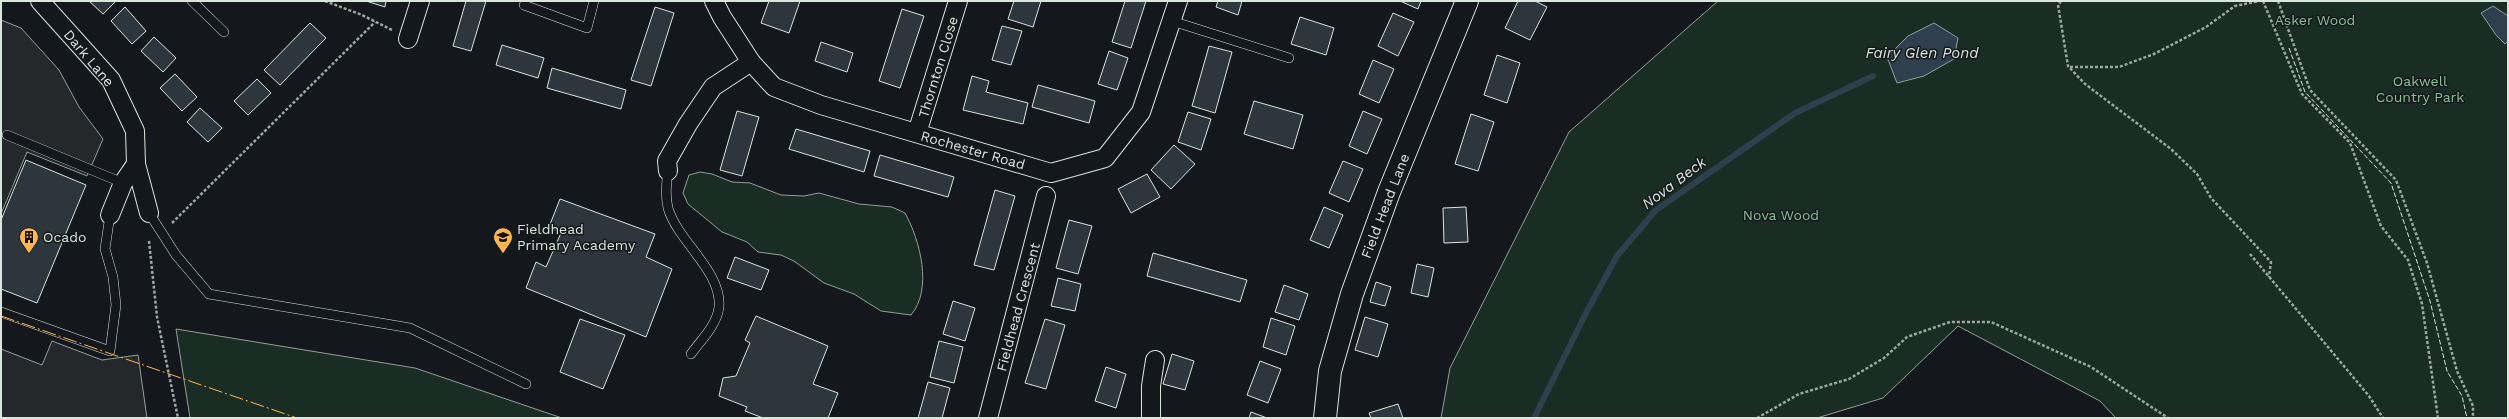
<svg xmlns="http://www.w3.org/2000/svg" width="2509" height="419" viewBox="0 0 2509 419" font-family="'Work Sans',sans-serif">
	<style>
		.green { fill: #1a2d24; stroke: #939e99 }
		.parking { fill: #24282b; stroke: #939e99 }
		.water { fill: #2f3f4d; stroke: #939e99 }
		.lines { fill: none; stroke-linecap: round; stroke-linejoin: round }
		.stream { stroke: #2f3f4d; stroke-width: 6 }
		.building { fill: #2c363c; stroke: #d8e6dc }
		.service-casing { stroke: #d8e6dc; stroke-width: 10 }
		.minor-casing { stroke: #d8e6dc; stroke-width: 20 }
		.secondary-casing { stroke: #d8e6dc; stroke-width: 24 }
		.path { stroke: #9da8a2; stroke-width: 2.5; stroke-dasharray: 3 2; stroke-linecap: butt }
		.service { stroke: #14181c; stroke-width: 9 }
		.minor { stroke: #14181c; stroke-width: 18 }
		.secondary { stroke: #14181c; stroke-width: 22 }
		.fence { stroke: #d8e6dc; stroke-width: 1; stroke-dasharray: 5 2; stroke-linecap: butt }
		.power { stroke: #ffb74d; stroke-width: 1; stroke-dasharray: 14 3 2 3; stroke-linecap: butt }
		.labels { text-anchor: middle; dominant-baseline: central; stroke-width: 3; stroke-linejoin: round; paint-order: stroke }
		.park-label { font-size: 14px; fill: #8ac095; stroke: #14181c }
		.street-label { font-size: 14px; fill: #d8e6dc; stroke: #14181c }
		.poi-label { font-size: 14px; fill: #d8e6dc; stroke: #14181c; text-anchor: start }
		.water-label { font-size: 15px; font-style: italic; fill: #d8e6dc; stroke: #14181c }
	</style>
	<rect width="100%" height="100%" fill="#14181c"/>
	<g class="green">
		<path d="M1718,1H2508V418H2116L2100,401L1958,326L1883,398L1817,418H1441L1450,368L1569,132Z"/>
		<path d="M700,172L712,174L732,182L750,183L781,195L804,196L819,193L859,204L892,207L905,213C920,240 933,289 911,315L881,311L854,294L824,283L794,261L781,255L758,252L747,242L722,232L688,204L683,193L689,175Z"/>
		<path d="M176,329L415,368L562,418H190Z"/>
	</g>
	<g class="parking">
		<path d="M1,20L21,28L59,70L79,107L103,139L87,176L27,152L1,214Z"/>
		<path d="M52,341L102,360L138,355L147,418H1V349L42,365Z"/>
	</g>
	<g class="water">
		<path d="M2493,6L2508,16V41L2505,44L2496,35L2481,13Z"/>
		<path d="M1934,23L1958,38L1954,59L1924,76L1897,83L1887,57L1908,36Z"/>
	</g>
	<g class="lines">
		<path class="stream" d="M1534,418L1587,311L1617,256L1656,210L1795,113L1873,76"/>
	</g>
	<g class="building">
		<path d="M89,1H116L103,14Z"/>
		<path d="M366,1H386L385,7Z"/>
		<path d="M466,1H486L471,51L453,46Z"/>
		<path d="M769,1H800L789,33L761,23Z"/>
		<path d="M1014,1H1041L1033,27L1008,19Z"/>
		<path d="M1125,1H1146L1131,48L1112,42Z"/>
		<path d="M1218,1H1242L1238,15L1216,7Z"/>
		<path d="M1400,1H1421L1418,9Z"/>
		<path d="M1518,1H1535L1547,7L1530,40L1505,28Z"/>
		<path d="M125,7L146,31L132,44L111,21Z"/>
		<path d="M655,7L674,13L651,86L631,80Z"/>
		<path d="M902,9L924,16L900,88L879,81Z"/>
		<path d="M1393,13L1414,22L1398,56L1378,46Z"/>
		<path d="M1300,17L1334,28L1326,55L1291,44Z"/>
		<path d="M310,23L326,38L280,85L264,70Z"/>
		<path d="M1002,26L1022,31L1011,65L992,60Z"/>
		<path d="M154,37L176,58L163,72L141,51Z"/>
		<path d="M821,42L853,53L847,72L815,61Z"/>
		<path d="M502,45L544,58L538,78L496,65Z"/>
		<path d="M1209,46L1232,52L1215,113L1192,106Z"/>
		<path d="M1109,51L1128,58L1117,90L1098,84Z"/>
		<path d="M1497,55L1520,63L1507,103L1484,95Z"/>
		<path d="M1373,60L1394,69L1379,103L1359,94Z"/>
		<path d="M552,68L626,90L621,109L547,88Z"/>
		<path d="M175,74L197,97L182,111L160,88Z"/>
		<path d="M972,76L989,81L986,92L1028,103L1023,124L963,110Z"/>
		<path d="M257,79L271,93L248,115L234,101Z"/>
		<path d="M1038,85L1095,101L1089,123L1032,107Z"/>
		<path d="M1254,101L1303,115L1293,149L1244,134Z"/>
		<path d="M200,108L222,128L208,142L187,122Z"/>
		<path d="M737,111L759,117L742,176L720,170Z"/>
		<path d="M1363,111L1382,119L1367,154L1349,146Z"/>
		<path d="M1188,112L1211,119L1201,150L1178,142Z"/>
		<path d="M1471,114L1494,122L1478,171L1455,164Z"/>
		<path d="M796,129L870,151L864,172L789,149Z"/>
		<path d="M1174,145L1195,164L1171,189L1151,170Z"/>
		<path d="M880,155L954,177L948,197L874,176Z"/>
		<path d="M26,160L86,185L37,303L1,289V220Z"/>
		<path d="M1343,161L1363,169L1349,202L1329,193Z"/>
		<path d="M1147,174L1160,197L1131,213L1118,189Z"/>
		<path d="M995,190L1015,196L994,270L974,265Z"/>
		<path d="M560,199L655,234L646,257L672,269L646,337L526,288L536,262L546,267L561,233L549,227Z"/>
		<path d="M1324,207L1343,215L1329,248L1310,240Z"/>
		<path d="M1466,207L1468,242L1444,243L1443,208Z"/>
		<path d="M1069,220L1092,226L1078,274L1056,268Z"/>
		<path d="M1153,253L1247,280L1240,302L1147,276Z"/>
		<path d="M735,257L769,270L761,290L727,278Z"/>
		<path d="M1417,264L1434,268L1428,297L1411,293Z"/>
		<path d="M1058,278L1081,284L1075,311L1051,306Z"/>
		<path d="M1376,282L1391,287L1385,306L1370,302Z"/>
		<path d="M1284,285L1308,294L1299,320L1275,312Z"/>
		<path d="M953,301L975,308L965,341L943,334Z"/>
		<path d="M756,316L828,346L813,384L838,393L828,418H763L745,411L747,407L719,396L723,378L736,376L750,343L745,340Z"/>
		<path d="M1365,317L1388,324L1378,357L1355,350Z"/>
		<path d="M1271,318L1295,326L1286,355L1263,347Z"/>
		<path d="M580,319L625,335L603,389L560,372Z"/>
		<path d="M1045,319L1065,325L1046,389L1025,383Z"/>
		<path d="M939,341L963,347L954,383L930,377Z"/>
		<path d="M1172,354L1194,361L1185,390L1163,384Z"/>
		<path d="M1260,361L1281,369L1268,403L1247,395Z"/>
		<path d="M1106,367L1126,374L1116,408L1095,401Z"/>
		<path d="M928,382L950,388L942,418H918Z"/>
		<path d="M1398,404L1403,418H1371L1369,413Z"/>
		<path d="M1251,412L1267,418H1249Z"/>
	</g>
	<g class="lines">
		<defs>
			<g id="service">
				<path d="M192,1L224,32"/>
				<path d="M524,5L587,28L594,1"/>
				<path d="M1172,21L1289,58"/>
				<path d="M7,135L123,183"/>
				<path d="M668,171C666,184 665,195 668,208C678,242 722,271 719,307C717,325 701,340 691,354"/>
				<path d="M149,213L176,255L209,294L410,328L526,384"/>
				<path d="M1,312L110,351L116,305L113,277L105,249L110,215"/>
			</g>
			<g id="minor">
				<path d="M40,1L111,80L135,131L136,164L149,213"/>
				<path d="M714,1L722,17L751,62L774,87L821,105L1051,173L1105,158L1141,112L1178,1"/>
				<path d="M408,39L420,1"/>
				<path d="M917,133L958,1"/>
				<path d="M668,171L667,161L688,124L713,87L751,62"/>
				<path d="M110,215L123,183L136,164"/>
				<path d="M988,418L1046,196"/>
				<path d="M1151,418V386L1155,360"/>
			</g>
			<path id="secondary" d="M1325,418L1330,371L1352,294L1389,192L1467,1"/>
		</defs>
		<use href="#service" class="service-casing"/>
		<use href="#minor" class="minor-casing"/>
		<use href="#secondary" class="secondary-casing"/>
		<g class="path">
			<path d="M325,1L362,15L392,30"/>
			<path d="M2061,1L2058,5L2068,66L2085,84L2171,149L2197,174L2211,198L2271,262L2269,277"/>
			<path d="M2263,1L2302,94L2350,143L2381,226L2408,260L2422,304L2438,418"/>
			<path d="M2278,1L2310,90L2396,180L2427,263L2457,371L2473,406V418"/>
			<path d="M2070,67H2119L2154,54L2206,27L2235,6L2259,1"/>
			<path d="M172,223L375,22"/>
			<path d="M149,241L157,317L178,418"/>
			<path d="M2250,254L2369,396L2383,418"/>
			<path d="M1757,418L1799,394L1849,379L1884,358L1907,337L1950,322H1991L2091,367L2168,418"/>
		</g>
		<use href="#service" class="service"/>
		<use href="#minor" class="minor"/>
		<use href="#secondary" class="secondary"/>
		<path class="fence" d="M2289,48L2305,92L2391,183L2430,301L2447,371L2462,396L2467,418"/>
		<path class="power" d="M1,316L297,418"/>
	</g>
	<defs>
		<symbol id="building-pin" viewBox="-11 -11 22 30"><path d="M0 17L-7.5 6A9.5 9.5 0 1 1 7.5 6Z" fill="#ffb74d" stroke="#14181c"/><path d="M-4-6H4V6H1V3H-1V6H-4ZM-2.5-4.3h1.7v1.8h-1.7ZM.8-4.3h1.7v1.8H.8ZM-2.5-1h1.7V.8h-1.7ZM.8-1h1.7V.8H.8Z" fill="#111"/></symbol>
		<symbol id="school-pin" viewBox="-11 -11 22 30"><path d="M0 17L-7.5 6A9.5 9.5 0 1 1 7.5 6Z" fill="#ffb74d" stroke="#14181c"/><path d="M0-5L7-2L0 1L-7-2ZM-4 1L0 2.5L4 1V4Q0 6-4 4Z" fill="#111"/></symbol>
	</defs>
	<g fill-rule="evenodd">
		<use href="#building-pin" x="18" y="226" width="22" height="30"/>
		<use href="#school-pin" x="492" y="226" width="22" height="30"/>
	</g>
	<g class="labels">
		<g class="park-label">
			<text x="2315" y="20">Asker Wood</text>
			<text x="2420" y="81">Oakwell<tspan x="2420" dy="16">Country Park</tspan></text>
			<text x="1781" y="215">Nova Wood</text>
		</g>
		<g class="street-label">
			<text transform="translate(89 58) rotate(50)">Dark Lane</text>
			<text transform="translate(938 67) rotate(-73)">Thornton Close</text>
			<text transform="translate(973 150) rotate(16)">Rochester Road</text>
			<text transform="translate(1385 206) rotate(-69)">Field Head Lane</text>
			<text transform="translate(1018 307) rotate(-75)">Fieldhead Crescent</text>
		</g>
		<g class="poi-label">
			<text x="517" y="229">Fieldhead<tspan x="517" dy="16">Primary Academy</tspan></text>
			<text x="43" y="237">Ocado</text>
		</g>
		<g class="water-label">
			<text x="1922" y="53">Fairy Glen Pond</text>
			<text transform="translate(1674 183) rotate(-37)">Nova Beck</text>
		</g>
	</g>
	<rect width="2509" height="419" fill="none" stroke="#d8e6dc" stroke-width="4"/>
</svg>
